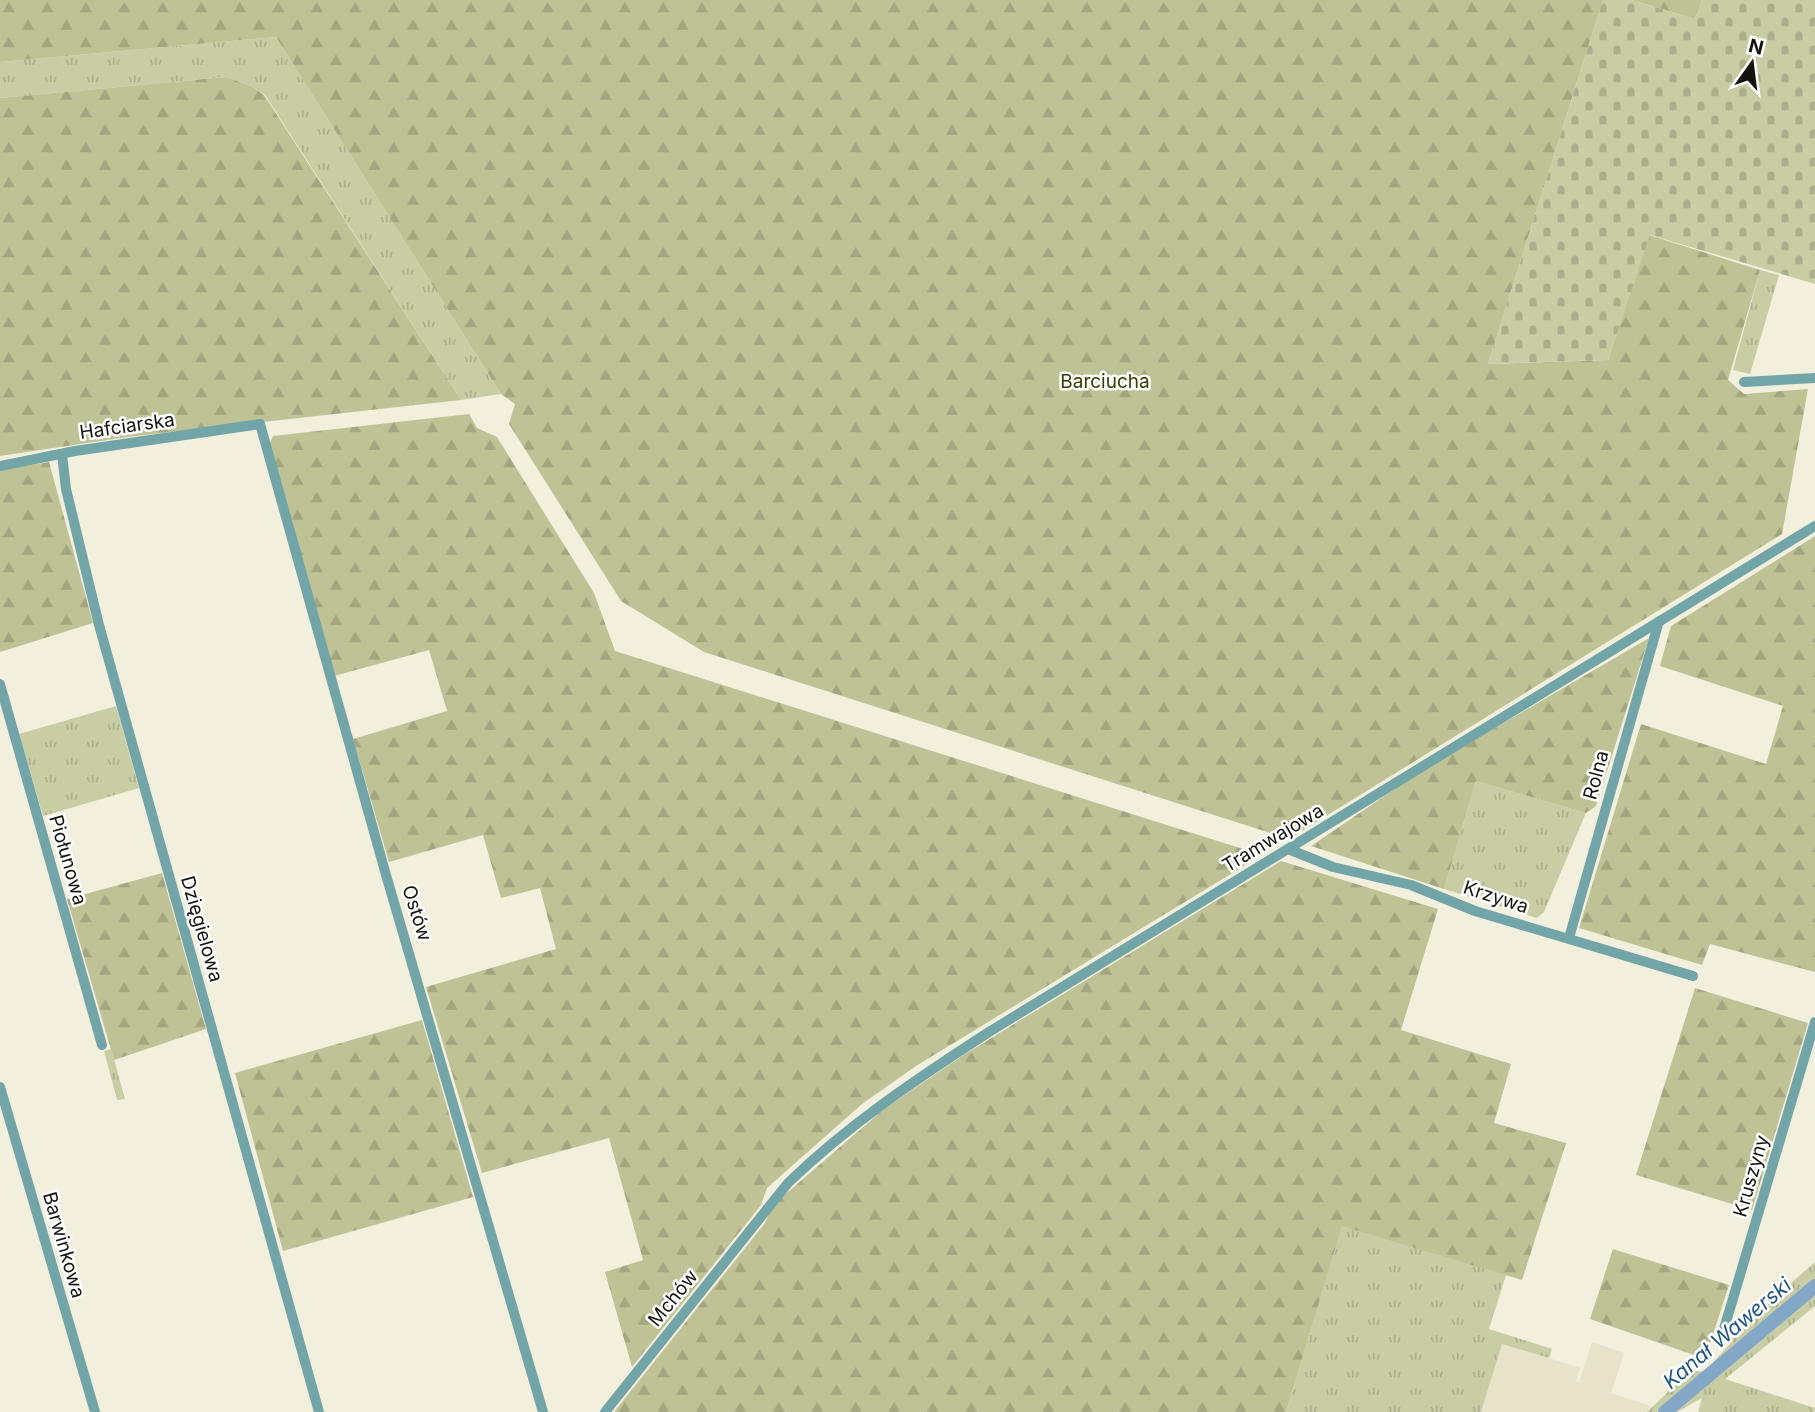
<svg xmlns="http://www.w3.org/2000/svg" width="1815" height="1412" viewBox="0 0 1815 1412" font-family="Inter,sans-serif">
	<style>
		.built { fill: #e7e3ca }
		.grass { fill: url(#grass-tufts) }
		.forest { fill: url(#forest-firs) }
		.cemetery { fill: url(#cemetery-stones) }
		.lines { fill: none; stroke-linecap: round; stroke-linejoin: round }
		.canal { stroke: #83a7c7; stroke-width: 14 }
		.minor { stroke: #72a5a8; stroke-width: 10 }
		.labels { text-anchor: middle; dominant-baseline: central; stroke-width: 5; stroke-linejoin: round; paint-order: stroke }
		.park-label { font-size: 19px; fill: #3a3c02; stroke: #fff }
		.street-label { font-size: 19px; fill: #14120d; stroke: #fff }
		.water-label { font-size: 21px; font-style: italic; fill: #1d5480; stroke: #fff }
	</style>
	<defs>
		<pattern id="grass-tufts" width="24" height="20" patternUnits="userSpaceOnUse" patternTransform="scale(1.75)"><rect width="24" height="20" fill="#c9cda4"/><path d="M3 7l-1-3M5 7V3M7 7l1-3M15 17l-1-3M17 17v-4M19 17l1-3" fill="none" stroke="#acaf8c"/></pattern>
		<pattern id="forest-firs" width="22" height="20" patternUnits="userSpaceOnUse" patternTransform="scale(1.75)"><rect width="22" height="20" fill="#bfc295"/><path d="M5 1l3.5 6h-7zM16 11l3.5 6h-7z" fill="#a3a67f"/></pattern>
		<pattern id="cemetery-stones" width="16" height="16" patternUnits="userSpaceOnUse" patternTransform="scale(1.75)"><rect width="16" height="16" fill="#c9cda4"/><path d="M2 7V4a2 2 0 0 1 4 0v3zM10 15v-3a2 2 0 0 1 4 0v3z" fill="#acaf8c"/></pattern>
	</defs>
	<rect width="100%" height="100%" fill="#f2efdd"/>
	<path class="built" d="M1592,1342L1624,1353L1611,1393L1651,1406L1647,1412H1481L1502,1343L1580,1368L1576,1381L1579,1383Z"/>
	<g class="grass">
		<path d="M276,37L501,394L461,400L265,95L251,86L226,77L0,98V62Z"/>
		<path d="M1760,270L1779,275L1750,374L1733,370Z"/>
		<path d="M116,706L139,788L43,816L19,734Z"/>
		<path d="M1476,781L1586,813L1544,912L1537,918L1444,889Z"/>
		<path d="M111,1049L125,1099L117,1100L104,1051Z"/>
		<path d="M1342,1225L1506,1275L1489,1329L1552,1349L1549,1358L1502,1344L1481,1412H1286Z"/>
		<path d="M1815,1262V1306L1725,1379L1815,1408L1814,1412H1698L1702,1398L1677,1412H1647L1691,1370L1704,1372L1730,1344L1734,1333Z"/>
	</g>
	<g class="forest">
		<path d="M0,0H1603L1488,364L1608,360L1649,235L1760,270L1728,380L1744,394L1808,389L1782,534L1289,839L704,652L621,601L509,424L515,404L501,394L276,37L0,62Z"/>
		<path d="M1632,0H1702L1695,19Z"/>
		<path d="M226,77L251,86L264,95L461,400L127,437L0,456V98Z"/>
		<path d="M469,414L477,428L497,437L594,593L615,651L1262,855L916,1066L862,1104L767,1188L761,1205L632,1367L605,1272L643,1260L609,1138L482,1173L426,987L556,949L540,888L501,898L483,835L389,862L353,739L447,711L429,650L334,676L269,445L273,436Z"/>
		<path d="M49,462L93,623L0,652V470Z"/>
		<path d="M1815,536V972L1710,944L1702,965L1579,928L1641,724L1766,764L1783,706L1660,666L1671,626Z"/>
		<path d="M1649,638L1596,806L1586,813L1476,781L1444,889L1311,846L1423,770Z"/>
		<path d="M1281,861L1438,909L1401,1030L1511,1064L1494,1123L1566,1143L1522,1280L1342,1226L1286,1412H614L765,1223L774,1204L884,1109L965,1054Z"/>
		<path d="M162,873L206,1029L114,1060L67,899Z"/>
		<path d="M1695,988L1808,1023L1752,1210L1636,1175Z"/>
		<path d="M422,1020L473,1197L283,1251L235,1073Z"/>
		<path d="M1613,1249L1729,1285L1708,1350L1697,1356L1590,1319Z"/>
	</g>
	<path class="cemetery" d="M1603,0H1632L1695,19L1702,0H1815V284L1650,235L1608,360L1488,364Z"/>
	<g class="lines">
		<path class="canal" d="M1665,1412L1815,1286"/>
		<g class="minor">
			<path d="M1744,382L1815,378"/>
			<path d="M62,454L66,489L99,625L319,1412"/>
			<path d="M0,466L75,451L260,424L386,875L543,1412"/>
			<path d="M0,684L102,1045"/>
			<path d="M1288,849L1333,867L1411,885L1475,911L1693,976"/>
			<path d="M1569,938L1659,621"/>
			<path d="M0,1087L95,1412"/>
			<path d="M1721,1339L1815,1022"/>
			<path d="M605,1412L788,1183C849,1124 918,1078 989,1032L1815,526"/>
		</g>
	</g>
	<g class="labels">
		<g class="park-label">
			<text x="1105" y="381">Barciucha</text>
		</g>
		<g class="street-label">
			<text transform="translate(127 426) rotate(-8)">Hafciarska</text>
			<text transform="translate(1596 775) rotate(-75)">Rolna</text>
			<text transform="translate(1273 838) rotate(-31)">Tramwajowa</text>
			<text transform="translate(68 860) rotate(74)">Piołunowa</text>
			<text transform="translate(1496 897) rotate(18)">Krzywa</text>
			<text transform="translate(417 913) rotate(72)">Ostów</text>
			<text transform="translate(202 929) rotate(74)">Dzięgielowa</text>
			<text transform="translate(1751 1176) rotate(-74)">Kruszyny</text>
			<text transform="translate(64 1245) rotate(74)">Barwinkowa</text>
			<text transform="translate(673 1298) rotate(-51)">Mchów</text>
		</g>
		<g class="water-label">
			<text transform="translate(1727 1333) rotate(-40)">Kanał Wawerski</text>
		</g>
	</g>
	<g transform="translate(1752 63) rotate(14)" stroke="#ffffff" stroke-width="5" paint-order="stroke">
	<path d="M0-5L12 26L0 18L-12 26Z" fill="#14120d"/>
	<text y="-10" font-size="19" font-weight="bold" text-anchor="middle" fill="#14120d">N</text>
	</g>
</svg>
